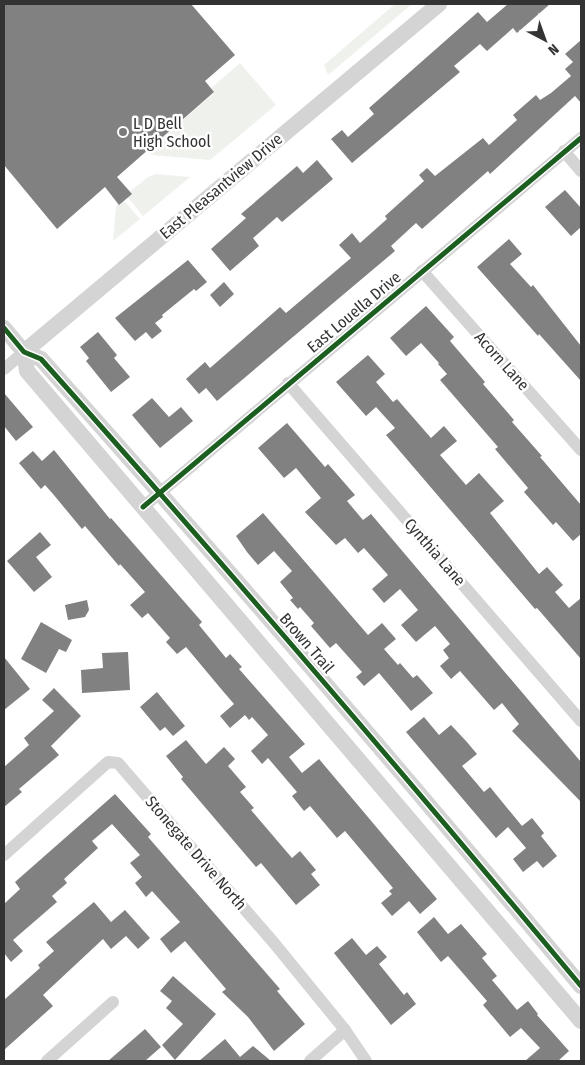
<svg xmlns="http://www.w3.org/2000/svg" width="585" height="1065" viewBox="0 0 585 1065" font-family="'Fira Sans Condensed',sans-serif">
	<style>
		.green { fill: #eff2ec }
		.building { fill: #818181 }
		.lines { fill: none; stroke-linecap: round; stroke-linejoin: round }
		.minor { stroke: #d4d4d4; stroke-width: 12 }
		.tertiary { stroke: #d4d4d4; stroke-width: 16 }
		.cycleway-casing { stroke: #fff; stroke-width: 8 }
		.cycleway { stroke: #1b5e20; stroke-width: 5 }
		.poi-dot { fill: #7a7a7a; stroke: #fff; stroke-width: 2 }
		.labels { text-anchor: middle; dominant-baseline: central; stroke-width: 5; stroke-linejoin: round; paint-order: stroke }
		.poi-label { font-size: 16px; fill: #333; stroke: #fff; text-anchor: start }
		.street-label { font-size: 16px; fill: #333; stroke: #fff }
	</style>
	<rect width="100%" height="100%" fill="#fff"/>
	<g class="green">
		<path d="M395,4H412L328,75L324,65Z"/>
		<path d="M240,63L276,105L210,160L151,155L147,151L214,93L211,88Z"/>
		<path d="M156,174L190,177L143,216L126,195L148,177Z"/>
		<path d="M122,198L140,219L113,241L116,206Z"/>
	</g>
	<g class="building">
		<path d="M4,4H191L235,55L205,81L214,92L117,177L132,194L119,205L105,187L57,229L4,165Z"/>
		<path d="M508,4H550L517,33L513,28L487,51L480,44L454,66L460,72L352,163L331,139L342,130L348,137L374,114L369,108L478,12L487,22Z"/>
		<path d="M581,40V103L575,96L490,174L488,171L422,229L416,223L391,246L395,251L217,401L206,388L199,394L186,379L205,362L210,368L280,307L286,313L351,258L339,245L352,233L360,243L387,219L385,216L424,181L419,175L427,168L435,176L483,138L489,145L517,120L513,115L536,95L540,100L551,93L571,76L565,69L573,62L565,54Z"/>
		<path d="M317,160L333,179L282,222L277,217L253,238L259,246L230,271L211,249L246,218L241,214L297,166L303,173Z"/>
		<path d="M565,190L581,208V227L571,236L545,207Z"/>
		<path d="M509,239L522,254L510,264L531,287L533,285L581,346V381L539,334L538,336L477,267Z"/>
		<path d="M188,260L207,282L196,291L194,289L162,315L163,317L155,323L162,331L152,339L146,332L135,341L115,318Z"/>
		<path d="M224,282L234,294L220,307L210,295Z"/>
		<path d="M426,306L454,337L450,341L485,382L483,384L514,420L512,422L542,456L540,457L581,505V534L573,541L556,522L553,525L524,492L528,488L495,449L498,447L440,380L447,374L438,364L439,363L421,343L406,356L390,338Z"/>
		<path d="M98,332L117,355L114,358L130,377L111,392L86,361L89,358L80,347Z"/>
		<path d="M368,355L385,374L376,382L393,402L397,399L431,438L444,426L457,441L440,455L466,485L479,473L504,501L490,513L539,574L547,567L563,585L555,592L569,608L581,598V659L537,608L535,609L386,435L395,428L376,407L366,416L336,382Z"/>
		<path d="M4,393L33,427L16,441L4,426Z"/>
		<path d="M152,398L169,417L181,407L193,421L160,448L132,415Z"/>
		<path d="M287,423L325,467L328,464L355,495L347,501L363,520L371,514L581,762V802L512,731L519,724L502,703L494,710L460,671L451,679L440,666L449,658L443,650L450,644L435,626L416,642L401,625L418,610L400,589L384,603L372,589L388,575L364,548L358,553L345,538L336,545L305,512L321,498L296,468L284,478L258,448Z"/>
		<path d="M54,450L110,519L111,518L202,622L199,625L226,658L230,654L242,667L239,669L305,744L289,757L302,773L319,759L437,899L420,914L409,901L392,916L381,903L392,894L389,891L393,888L345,831L337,838L310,806L304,811L292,796L297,792L268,758L262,764L251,751L268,735L252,717L249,720L245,715L230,728L220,716L234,704L222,690L186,647L177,654L166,642L170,638L148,613L142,618L130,605L145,592L120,564L119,566L85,526L82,529L53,494L45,485L41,489L19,463L33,451L42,461Z"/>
		<path d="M263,513L368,635L382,623L396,639L384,649L398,665L400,663L413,678L417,675L433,693L411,711L379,673L364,686L356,677L362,672L336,643L330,648L311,626L314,623L300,607L298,609L290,600L293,598L280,582L292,571L274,551L258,565L247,552L236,536Z"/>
		<path d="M40,532L51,545L36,557L52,577L34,592L7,561Z"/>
		<path d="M87,600L89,610L85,617L68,620L65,605Z"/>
		<path d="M41,622L72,640L66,652L59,649L46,673L21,659Z"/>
		<path d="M128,652L130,690L82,693L81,670L103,668L102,653Z"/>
		<path d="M4,657L30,689L4,710Z"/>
		<path d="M54,688L81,716L51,746L59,755L19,789L22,792L4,807V767L29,745L24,738L54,711L42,700Z"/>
		<path d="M157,692L185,726L173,736L165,727L160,731L140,707Z"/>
		<path d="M424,717L439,735L451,725L466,741L477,754L462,766L484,792L490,787L522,826L532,818L544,833L541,836L557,856L543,868L537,861L523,872L513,859L526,848L508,827L496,838L406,732Z"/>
		<path d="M186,740L206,764L224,747L235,759L228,766L246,787L240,792L254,808L251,810L292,858L300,851L316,870L311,874L320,885L296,905L261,863L256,867L181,779L183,777L166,756Z"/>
		<path d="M115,794L151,834L148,837L280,989L277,991L305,1024L274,1051L248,1017L222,992L226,989L185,941L171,953L160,939L180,922L152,891L146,897L135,883L142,877L130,863L140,855L112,824L92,841L98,848L64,879L67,883L52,896L57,902L13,940L23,951L11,962L4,953V904L20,889L15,882Z"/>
		<path d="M94,902L111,922L125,910L150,938L138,949L126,936L111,949L103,939L43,995L53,1006L4,1050V1000L40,968L38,965L54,951L46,942Z"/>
		<path d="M434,917L448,934L461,924L487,954L482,958L497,976L492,980L517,1010L528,1001L538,1014L537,1015L569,1051L558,1061H525L540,1048L521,1028L510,1037L483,1005L487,1001L448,956L441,962L417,932Z"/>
		<path d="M352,938L366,955L377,946L387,957L379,964L404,995L407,992L416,1004L391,1025L334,953Z"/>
		<path d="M173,976L216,1014L175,1060L162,1045L183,1024L166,1008L172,1001L160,991Z"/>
		<path d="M145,1029L161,1047L145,1061H108Z"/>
		<path d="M225,1039L240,1057L253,1046L271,1061H199Z"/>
	</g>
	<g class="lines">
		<g class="minor">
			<path d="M564,151L581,171"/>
			<path d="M422,271L581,450"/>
			<path d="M4,369L24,352"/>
			<path d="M288,383L581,721"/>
			<path d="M143,507L581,138"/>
			<path d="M4,855L108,762L118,763L274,943L345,1030L366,1061"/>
			<path d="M47,1061L113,1002"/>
			<path d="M310,1061L345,1030"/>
		</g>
		<g class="tertiary">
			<path d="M4,328L24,352L41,359C225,565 404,774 581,986"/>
			<path d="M24,352L27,371L581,1021"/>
			<path d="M24,352L439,4"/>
		</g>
		<defs>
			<g id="cycleway">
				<path d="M4,328L24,352L41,359C225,565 404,774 581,986"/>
				<path d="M143,507L581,138"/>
			</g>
		</defs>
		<use href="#cycleway" class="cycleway-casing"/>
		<use href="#cycleway" class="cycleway"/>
	</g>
	<circle class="poi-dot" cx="123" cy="132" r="5"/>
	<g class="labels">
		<g class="poi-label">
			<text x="133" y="123">L D Bell<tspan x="133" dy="18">High School</tspan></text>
		</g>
		<g class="street-label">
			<text transform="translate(221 186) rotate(-40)">East Pleasantview Drive</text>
			<text transform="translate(354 312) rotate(-40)">East Louella Drive</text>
			<text transform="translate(502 361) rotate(48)">Acorn Lane</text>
			<text transform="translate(435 552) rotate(49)">Cynthia Lane</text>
			<text transform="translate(307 643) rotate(49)">Brown Trail</text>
			<text transform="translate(196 853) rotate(49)">Stonegate Drive North</text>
		</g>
	</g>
	<rect width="585" height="1065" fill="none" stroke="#333333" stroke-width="10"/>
	<g transform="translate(545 40) rotate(139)" stroke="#ffffff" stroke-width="4" paint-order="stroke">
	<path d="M0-4L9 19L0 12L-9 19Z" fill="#333333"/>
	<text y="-8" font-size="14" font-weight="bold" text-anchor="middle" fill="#333333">N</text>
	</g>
</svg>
